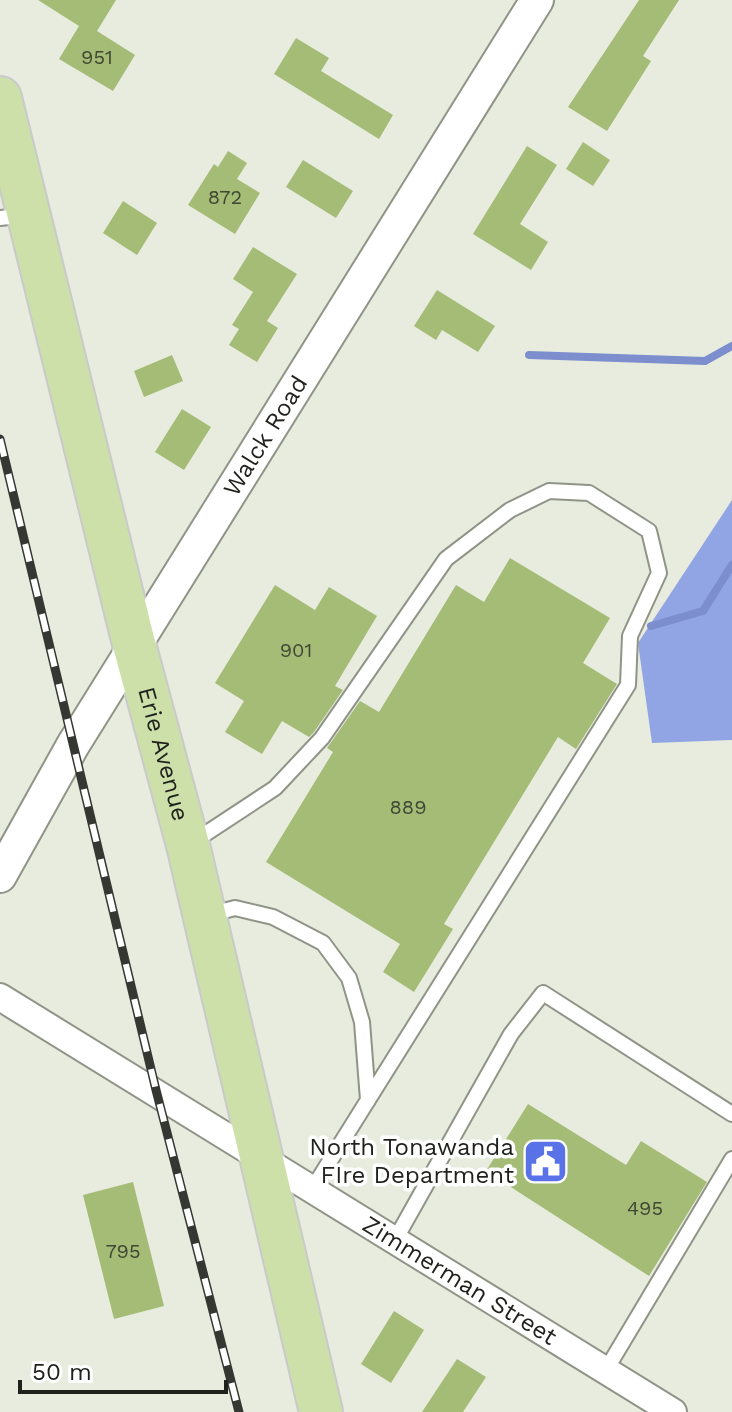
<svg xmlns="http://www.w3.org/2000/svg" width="732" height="1412" viewBox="0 0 732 1412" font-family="'Work Sans',sans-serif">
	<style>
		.forest { fill: #91a4e4 }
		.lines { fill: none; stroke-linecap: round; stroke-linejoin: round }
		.stream { stroke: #7c8ecd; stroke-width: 8 }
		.building { fill: #a5bc77 }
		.service-casing { stroke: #8f9487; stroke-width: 18 }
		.minor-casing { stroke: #8f9487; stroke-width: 30 }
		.tertiary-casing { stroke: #8f9487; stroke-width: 36 }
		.primary-casing { stroke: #c9cac9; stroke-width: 46 }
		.service { stroke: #fff; stroke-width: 14 }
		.minor { stroke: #fff; stroke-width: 26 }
		.tertiary { stroke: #fff; stroke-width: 32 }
		.primary { stroke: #cee0aa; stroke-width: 42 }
		.rail-casing { stroke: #353832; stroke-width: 9 }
		.rail { stroke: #fff; stroke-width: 6; stroke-dasharray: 18; stroke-linecap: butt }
		.labels { text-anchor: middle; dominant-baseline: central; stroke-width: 7; stroke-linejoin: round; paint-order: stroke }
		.number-label { font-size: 20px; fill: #404833 }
		.street-label { font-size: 24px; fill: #1f211c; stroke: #fff }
		.poi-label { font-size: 24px; fill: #1f211c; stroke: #fff; text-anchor: end }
	</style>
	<rect width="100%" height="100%" fill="#e7ecdf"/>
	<path class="forest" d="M732,500V740L652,743L638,643Z"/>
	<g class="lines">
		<g class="stream">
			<path d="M529,355L705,361L732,346"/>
			<path d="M651,626L703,611L732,565"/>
		</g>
	</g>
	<g class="building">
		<path d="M38,0H116L97,31L135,55L113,91L59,59L79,26Z"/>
		<path d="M639,0H679L643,56L651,61L607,131L568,107Z"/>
		<path d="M296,38L329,58L321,71L393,115L379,139L274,74Z"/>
		<path d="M583,142L610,160L593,186L566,169Z"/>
		<path d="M527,146L557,165L520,224L548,242L531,270L473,234Z"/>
		<path d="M228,151L247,163L237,179L260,193L235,234L188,205L214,164L218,167Z"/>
		<path d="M303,160L353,191L336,218L286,187Z"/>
		<path d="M123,201L157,223L137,255L103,233Z"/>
		<path d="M253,247L297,274L267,321L278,328L257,362L229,345L239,329L232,325L253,292L233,279Z"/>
		<path d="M437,290L495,326L478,352L442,330L436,340L414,326Z"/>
		<path d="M172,355L183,381L144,397L134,371Z"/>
		<path d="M182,409L211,427L184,470L155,452Z"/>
		<path d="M510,558L610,618L583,663L617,684L576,749L558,737L444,924L453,929L414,992L383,972L400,944L266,862L333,752L327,748L360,701L379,712L456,585L484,602Z"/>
		<path d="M275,585L315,610L329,587L377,616L335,686L343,690L314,732L309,737L282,721L262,754L225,732L244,701L215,683Z"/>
		<path d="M528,1104L626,1165L641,1141L707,1182L649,1276L486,1171Z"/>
		<path d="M133,1182L164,1306L114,1319L83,1195Z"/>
		<path d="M394,1311L424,1330L391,1383L361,1364Z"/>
		<path d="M457,1359L486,1377L463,1412H422Z"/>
	</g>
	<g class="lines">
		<defs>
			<g id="service">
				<path d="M0,218L26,215"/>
				<path d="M193,842L275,788L322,738L446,559L510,510L549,491L589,493L649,531L659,573L630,636L628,685L368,1100"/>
				<path d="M208,915L235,908L273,917L323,943L349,978L362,1022L368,1100L313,1188"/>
				<path d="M395,1240L511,1034L543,993L732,1114"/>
				<path d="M606,1370L732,1159"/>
			</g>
			<g id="minor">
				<path id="s1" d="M0,997L673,1412"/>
			</g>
			<g id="tertiary">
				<path id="s2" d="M0,876L73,745L537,0"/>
			</g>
			<g id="primary">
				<path id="s3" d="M0,98L135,648L188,845L321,1412"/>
			</g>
		</defs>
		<use href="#service" class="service-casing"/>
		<use href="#minor" class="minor-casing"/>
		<use href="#tertiary" class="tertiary-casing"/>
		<use href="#primary" class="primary-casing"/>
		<use href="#service" class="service"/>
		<use href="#minor" class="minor"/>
		<use href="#tertiary" class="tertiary"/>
		<use href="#primary" class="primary"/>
		<defs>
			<path id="rail" d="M0,439L156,1090L239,1412"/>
		</defs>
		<use href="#rail" class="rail-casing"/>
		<use href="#rail" class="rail"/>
	</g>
	<defs>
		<symbol id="civic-square" viewBox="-11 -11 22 22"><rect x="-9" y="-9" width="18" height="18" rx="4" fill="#5972e8" stroke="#fff"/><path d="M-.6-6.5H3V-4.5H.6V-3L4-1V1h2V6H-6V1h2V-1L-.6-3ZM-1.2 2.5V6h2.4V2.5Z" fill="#fff"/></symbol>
	</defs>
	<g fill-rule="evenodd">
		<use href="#civic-square" x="520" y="1136" width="51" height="51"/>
	</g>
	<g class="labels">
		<g class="number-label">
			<text x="97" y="57">951</text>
			<text x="225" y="197">872</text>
			<text x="296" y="650">901</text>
			<text x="408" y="807">889</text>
			<text x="645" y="1208">495</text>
			<text x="123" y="1251">795</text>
		</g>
		<g class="street-label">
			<text stroke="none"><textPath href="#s2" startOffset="514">Walck Road</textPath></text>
			<text stroke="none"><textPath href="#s3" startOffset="676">Erie Avenue</textPath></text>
			<text stroke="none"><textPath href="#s1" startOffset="540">Zimmerman Street</textPath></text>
		</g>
		<g class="poi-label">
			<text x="514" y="1147">North Tonawanda<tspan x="514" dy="28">FIre Department</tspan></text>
		</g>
	</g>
	<path d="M20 1380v12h206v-12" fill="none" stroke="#1f211c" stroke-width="4"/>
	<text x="32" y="1380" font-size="24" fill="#1f211c" stroke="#ffffff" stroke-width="6" paint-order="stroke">50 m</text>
</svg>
